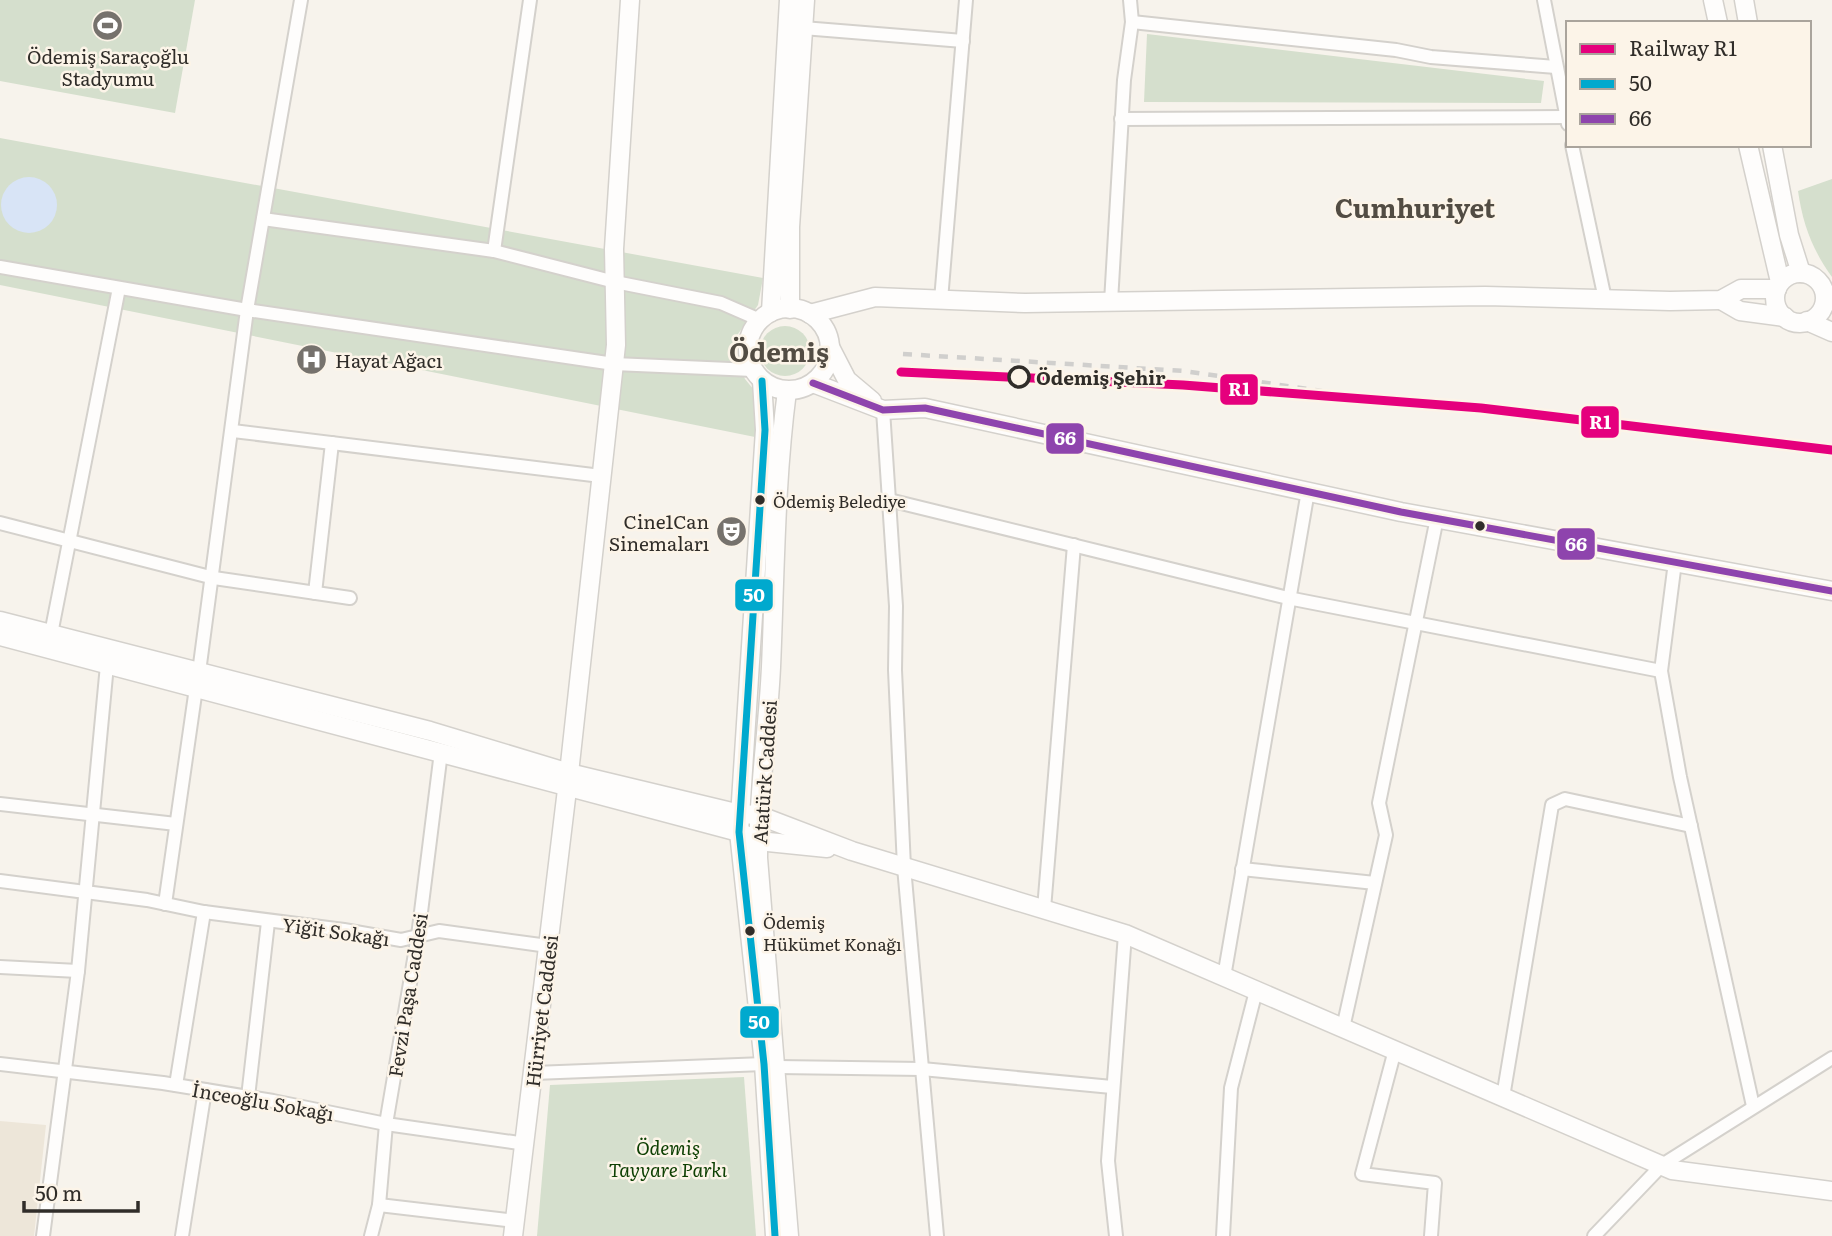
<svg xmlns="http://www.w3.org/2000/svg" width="1832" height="1236" viewBox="0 0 1832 1236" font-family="Literata,serif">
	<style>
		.built { fill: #ede6d9 }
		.green { fill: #d5dfcd }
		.water { fill: #d8e4f6 }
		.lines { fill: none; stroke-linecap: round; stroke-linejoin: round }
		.street-casing { stroke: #d4d1cc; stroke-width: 16 }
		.secondary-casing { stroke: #d4d1cc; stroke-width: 21 }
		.street { stroke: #fefdfc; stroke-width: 12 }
		.secondary { stroke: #fefdfc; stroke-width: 18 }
		.rail { stroke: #d0cfcd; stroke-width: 4.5; stroke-dasharray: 9 9; stroke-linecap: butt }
		.bus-1-casing { stroke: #fcf4e8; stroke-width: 12 }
		.bus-2-casing { stroke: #fcf4e8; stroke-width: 12 }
		.bus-1 { stroke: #00a9ce; stroke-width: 7 }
		.bus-2 { stroke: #8e44ad; stroke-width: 7 }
		.rail-1-casing { stroke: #fcf4e8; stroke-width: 14 }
		.rail-1 { stroke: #e5007d; stroke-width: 9 }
		.stop-dot { fill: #fcf4e8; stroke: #302d29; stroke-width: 3.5 }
		.bus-dot { fill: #302d29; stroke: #fcf4e8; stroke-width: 2.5 }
		.labels { text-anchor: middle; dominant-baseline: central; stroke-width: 5; stroke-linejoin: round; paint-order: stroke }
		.bus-label { font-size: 17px; fill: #302d29; stroke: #fcf4e8; text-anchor: start }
		.poi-label { font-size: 19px; fill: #302d29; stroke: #fcf4e8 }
		.stop-label { font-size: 19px; font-weight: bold; fill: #302d29; stroke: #fcf4e8; text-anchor: start }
		.street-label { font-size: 19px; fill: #302d29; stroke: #fcf4e8 }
		.park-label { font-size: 19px; font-style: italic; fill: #0e4003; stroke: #fcf4e8 }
		.district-label { font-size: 26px; font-weight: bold; fill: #524c43; stroke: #fcf4e8 }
		.line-badge { stroke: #fcf4e8; stroke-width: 2.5 }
		.badge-label { font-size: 19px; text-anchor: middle; font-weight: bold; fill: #fff }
	</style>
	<rect width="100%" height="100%" fill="#f7f3ec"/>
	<path class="built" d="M0,1121L46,1125L34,1236H0Z"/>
	<g class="green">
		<path d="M0,0H195L175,113L0,81Z"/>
		<path d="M1147,34L1544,81L1541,103L1144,102Z"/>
		<path d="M0,138L763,278L758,305L736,337V359L745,379L758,395L755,437L0,285Z"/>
		<path d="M1832,179V277C1812,249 1803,225 1798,191Z"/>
		<circle cx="785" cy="351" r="25"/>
		<path d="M744,1077L756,1236H537L550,1085Z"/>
	</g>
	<circle class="water" cx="29" cy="205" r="28"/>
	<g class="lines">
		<defs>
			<g id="street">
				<path d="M1544,0L1568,124"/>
				<path d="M1132,22L1396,50L1431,57L1556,67"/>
				<path d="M803,28L963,41"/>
				<path d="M1121,119L1566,117"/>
				<path d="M1572,145L1605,299"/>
				<path d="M263,219L494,251L615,282L721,303L760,320"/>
				<path d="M494,251L530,0"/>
				<path d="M0,267L247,310L614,364L753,370"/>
				<path d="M941,300L966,0"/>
				<path d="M1111,302L1124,80L1132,22L1130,0"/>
				<path d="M883,410L896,606L895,670L904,867L937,1236"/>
				<path d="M233,431L601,476"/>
				<path d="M889,500L1288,598L1661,671"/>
				<path d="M0,523L214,578L350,598"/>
				<path d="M1675,562L1661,671L1680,777L1753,1106"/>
				<path d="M315,593L332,443"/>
				<path d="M51,634L119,288"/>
				<path d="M199,672L247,310L301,0"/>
				<path d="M0,804L176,824"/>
				<path d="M1242,869L1375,883"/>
				<path d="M0,881L147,900L204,912L344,930L401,940L439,931L548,946"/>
				<path d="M165,904L196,688"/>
				<path d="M1044,909L1074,545"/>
				<path d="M0,967L78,971"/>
				<path d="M1224,977L1308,491"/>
				<path d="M1343,1028L1386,835L1379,803L1437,518"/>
				<path d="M1395,1050L1362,1174L1435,1183L1431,1236"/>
				<path d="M0,1064L163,1083L273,1101L386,1124L526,1144"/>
				<path d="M778,1067L922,1069L1112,1087"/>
				<path d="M534,1073L764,1064"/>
				<path d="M176,1085L204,912"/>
				<path d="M248,1097L268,922"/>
				<path d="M1503,1097L1552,805L1565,799L1691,826"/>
				<path d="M379,1205L515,1221"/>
				<path d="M43,1236L78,971L107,665"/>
				<path d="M182,1236L205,1090"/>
				<path d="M371,1236L379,1205L386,1124L418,936L441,752"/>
				<path d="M1116,1236L1108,1161L1125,934"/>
				<path d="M1223,1236L1231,1088L1256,991"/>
				<path d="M1594,1236L1662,1165L1832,1058"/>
			</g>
			<g id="secondary">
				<path d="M1713,0L1718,23"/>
				<path d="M1744,0L1748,23"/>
				<path d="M1748,145L1780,282"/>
				<path d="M1772,145L1789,235L1801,273"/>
				<circle cx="1800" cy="298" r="25"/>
				<path d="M1721,300L1740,311L1785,317"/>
				<circle cx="789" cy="349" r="41"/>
				<path d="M790,309V227L805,0"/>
				<path d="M771,312L789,0"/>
				<path d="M810,314L875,297L1025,303L1485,296L1670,301L1721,300L1741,289H1777"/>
				<path d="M1807,321L1832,332"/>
				<path d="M830,347L847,380L872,401"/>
				<path d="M762,381L765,430L739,832L764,1064L775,1236"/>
				<path d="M813,383L883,410L925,408L1401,512L1832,591"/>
				<path d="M787,391C775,482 775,575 771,667C768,731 758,794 758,858L789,1236"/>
				<path d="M0,621L430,731L569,773L740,814L758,815L852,851L1125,934L1672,1170L1832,1191"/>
				<path d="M0,636L739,832L758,841L827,848"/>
				<path d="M513,1236L569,773L616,345L614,249L630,0"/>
			</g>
		</defs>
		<use href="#street" class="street-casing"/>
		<use href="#secondary" class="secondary-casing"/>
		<use href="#street" class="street"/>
		<use href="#secondary" class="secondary"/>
		<path class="rail" d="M903,354L1184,371L1397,402"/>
		<defs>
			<path id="bus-1" d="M762,381L765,430L739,832L764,1064L775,1236"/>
			<path id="bus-2" d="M813,383L883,410L925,408L1401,512L1832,591"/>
		</defs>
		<use href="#bus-1" class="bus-1-casing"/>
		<use href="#bus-2" class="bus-2-casing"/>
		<use href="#bus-1" class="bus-1"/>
		<use href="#bus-2" class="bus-2"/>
		<defs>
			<path id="rail-1" d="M901,372L1183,385L1481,408L1832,450"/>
		</defs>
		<use href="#rail-1" class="rail-1-casing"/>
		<use href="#rail-1" class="rail-1"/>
	</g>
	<defs>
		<symbol id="stadium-disc" viewBox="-11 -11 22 22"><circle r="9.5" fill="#76726d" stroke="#fcf4e8"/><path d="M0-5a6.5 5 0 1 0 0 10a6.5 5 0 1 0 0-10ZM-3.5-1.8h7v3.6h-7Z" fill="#fff"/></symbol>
		<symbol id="hospital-disc" viewBox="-11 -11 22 22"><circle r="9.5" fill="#76726d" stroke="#fcf4e8"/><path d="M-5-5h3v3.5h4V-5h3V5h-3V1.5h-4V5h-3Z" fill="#fff"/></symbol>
		<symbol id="theatre-disc" viewBox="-11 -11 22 22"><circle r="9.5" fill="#76726d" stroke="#fcf4e8"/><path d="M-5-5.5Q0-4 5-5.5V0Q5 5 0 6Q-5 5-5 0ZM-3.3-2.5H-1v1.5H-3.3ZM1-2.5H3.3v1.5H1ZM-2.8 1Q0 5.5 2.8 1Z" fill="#fff"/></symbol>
	</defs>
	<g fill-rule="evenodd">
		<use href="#stadium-disc" x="90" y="8" width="35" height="35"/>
		<use href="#hospital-disc" x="294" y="342" width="35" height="35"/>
		<use href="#theatre-disc" x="714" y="514" width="35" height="35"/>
	</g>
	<circle class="stop-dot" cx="1019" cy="377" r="10"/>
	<g class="bus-dot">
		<circle cx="760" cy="500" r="6"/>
		<circle cx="1480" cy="526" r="6"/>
		<circle cx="750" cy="931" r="6"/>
	</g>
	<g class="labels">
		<g class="bus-label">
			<text x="773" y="500">Ödemiş Belediye</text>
			<text x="763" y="921">Ödemiş<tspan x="763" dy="22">Hükümet Konağı</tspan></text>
		</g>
		<g class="poi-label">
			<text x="108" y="56">Ödemiş Saraçoğlu<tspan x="108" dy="22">Stadyumu</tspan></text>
			<text x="335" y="360" text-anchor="start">Hayat Ağacı</text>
			<text x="709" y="521" text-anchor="end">Cine1Can<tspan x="709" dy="22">Sinemaları</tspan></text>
		</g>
		<g class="stop-label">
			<text x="1036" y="377">Ödemiş Şehir</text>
		</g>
		<g class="street-label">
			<text transform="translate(764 772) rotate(-86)">Atatürk Caddesi</text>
			<text transform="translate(336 931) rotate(8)">Yiğit Sokağı</text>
			<text transform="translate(407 995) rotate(-81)">Fevzi Paşa Caddesi</text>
			<text transform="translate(541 1011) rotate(-83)">Hürriyet Caddesi</text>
			<text transform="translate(263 1101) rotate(10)">İnceoğlu Sokağı</text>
		</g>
		<g class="park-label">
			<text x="668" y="1147">Ödemiş<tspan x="668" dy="22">Tayyare Parkı</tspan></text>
		</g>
		<g class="district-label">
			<text x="1415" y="206">Cumhuriyet</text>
			<text x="779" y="350">Ödemiş</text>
		</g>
	</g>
	<g class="line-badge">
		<rect x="1219" y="373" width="40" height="33" rx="7" fill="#e5007d"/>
		<rect x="1580" y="405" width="40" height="34" rx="7" fill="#e5007d"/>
		<rect x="1045" y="422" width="40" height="33" rx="7" fill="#8e44ad"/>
		<rect x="1556" y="527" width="40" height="34" rx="7" fill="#8e44ad"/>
		<rect x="734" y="578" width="40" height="34" rx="7" fill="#00a9ce"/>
		<rect x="739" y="1005" width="41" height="34" rx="7" fill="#00a9ce"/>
	</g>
	<g class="badge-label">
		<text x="1239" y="396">R1</text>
		<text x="1600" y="429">R1</text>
		<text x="1065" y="445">66</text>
		<text x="1576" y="551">66</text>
		<text x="754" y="602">50</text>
		<text x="759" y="1029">50</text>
	</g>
	<rect x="1566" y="21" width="245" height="126" fill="#fcf4e8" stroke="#aaa49c" stroke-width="2"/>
	<rect x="1580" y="44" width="35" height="10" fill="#e5007d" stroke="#aaa49c" stroke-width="2"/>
	<text x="1629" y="56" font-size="21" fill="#302d29">Railway R1</text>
	<rect x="1580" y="79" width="35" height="10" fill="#00a9ce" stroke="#aaa49c" stroke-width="2"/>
	<text x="1629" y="91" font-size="21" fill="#302d29">50</text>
	<rect x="1580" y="114" width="35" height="10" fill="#8e44ad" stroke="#aaa49c" stroke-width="2"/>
	<text x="1629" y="126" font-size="21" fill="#302d29">66</text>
	<path d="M24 1201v10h114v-10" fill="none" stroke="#302d29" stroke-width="3.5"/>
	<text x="35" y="1201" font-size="21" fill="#302d29" stroke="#fcf4e8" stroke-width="5" paint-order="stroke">50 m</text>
</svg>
